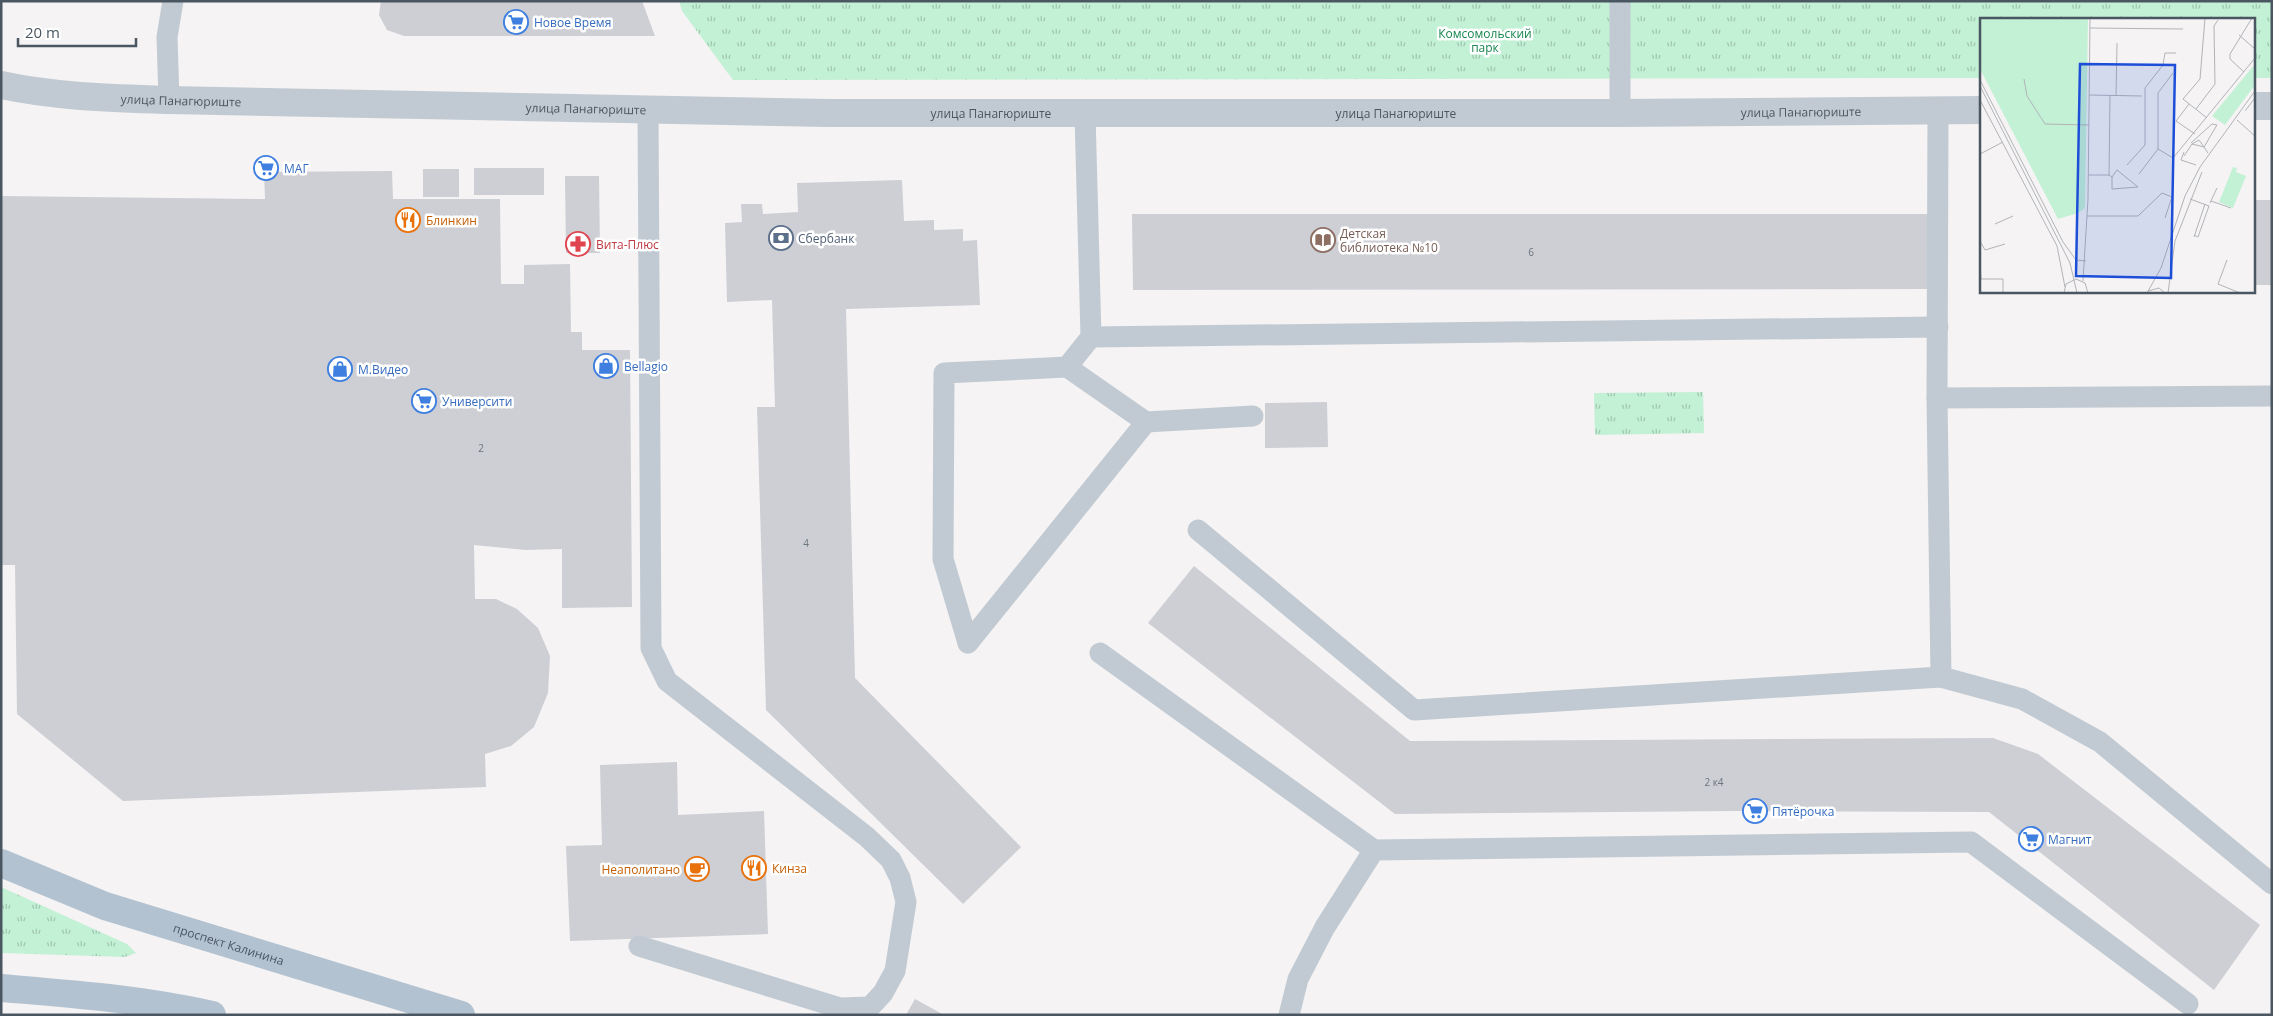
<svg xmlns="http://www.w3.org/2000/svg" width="2273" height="1016" viewBox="0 0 2273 1016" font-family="'Open Sans',sans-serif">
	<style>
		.grass { fill: url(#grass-tufts) }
		.building { fill: #cdcfd5 }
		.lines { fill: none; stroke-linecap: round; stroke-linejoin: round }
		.service { stroke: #c1cad2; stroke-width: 21 }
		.tertiary { stroke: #c1cad2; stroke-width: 28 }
		.primary { stroke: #b3c2d1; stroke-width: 28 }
		.labels { text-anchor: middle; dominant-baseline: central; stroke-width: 5; stroke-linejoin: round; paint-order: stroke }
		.number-label { font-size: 10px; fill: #6b747e }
		.shop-label { font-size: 12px; fill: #366cbe; stroke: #fff; text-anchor: start }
		.park-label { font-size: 12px; fill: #17864f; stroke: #fff }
		.street-label { font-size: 12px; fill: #4a5661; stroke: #fff }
		.food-label { font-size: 12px; fill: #c56008; stroke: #fff; text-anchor: start }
		.education-label { font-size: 12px; fill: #785e54; stroke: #fff; text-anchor: start }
		.service-label { font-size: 12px; fill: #4e5e75; stroke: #fff; text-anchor: start }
		.health-label { font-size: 12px; fill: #be3a42; stroke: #fff; text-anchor: start }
		.inset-road { fill: none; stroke: #b1b4b9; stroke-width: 1 }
		.view { fill: #1d4ed8; fill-opacity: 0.15; stroke: #1d4ed8; stroke-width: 2.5 }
		.inset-edge { fill: none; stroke: #4a5661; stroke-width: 2.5 }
	</style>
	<defs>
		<pattern id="grass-tufts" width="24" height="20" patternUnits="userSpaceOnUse" patternTransform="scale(1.25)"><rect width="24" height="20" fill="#c3f1d5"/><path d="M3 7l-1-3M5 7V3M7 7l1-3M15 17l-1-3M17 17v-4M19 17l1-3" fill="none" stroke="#a0c6b0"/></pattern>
	</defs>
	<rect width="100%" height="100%" fill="#f5f3f3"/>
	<g class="grass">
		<path d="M679,1H2272V78H2254V19H1982V78L733,80L682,11Z"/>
		<path d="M1703,392L1704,433L1595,435L1594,393Z"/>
		<path d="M1,887L127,944L136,953L125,957L1,953Z"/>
	</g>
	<g class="building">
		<path d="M381,1H642L655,36H404L387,30L379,15Z"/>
		<rect x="474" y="168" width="70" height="27"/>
		<rect x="423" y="169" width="36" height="28"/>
		<path d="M392,171L393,199H500L501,284H524V265L570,264L571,332H582V350H630L632,607L562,608V549L526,550L474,545L475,599H496L517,609L538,628L550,656L548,693L534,727L511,746L485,754L486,787L123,801L17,714L15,565H1V196L265,199L264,172Z"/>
		<path d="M565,176H599L600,253H566Z"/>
		<path d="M902,180L904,221L934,220V230L963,229V241L977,240L980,305L846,309L855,678L1021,847L963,904L766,710L757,407H775L772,300L727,302L725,223L742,222L741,204H762L763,214L798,212L797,183Z"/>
		<rect x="2254" y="200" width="18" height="85"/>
		<path d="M1132,214H1930V289L1133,290Z"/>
		<path d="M1327,402L1328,447L1265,448V403Z"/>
		<path d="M1194,566L1410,741L1993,738L2038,754L2260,925L2214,990L1989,812L1737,811L1395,814L1148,623Z"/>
		<path d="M677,762L678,815L764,811L768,934L570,941L566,846L602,845L600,765Z"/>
		<path d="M915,999L944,1015H906Z"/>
	</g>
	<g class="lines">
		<g class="service">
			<path d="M1620,1V113"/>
			<path d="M169,100L167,37L173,1"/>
			<path d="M1938,110L1937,398L1941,677"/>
			<path d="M1085,114L1091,337L1938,327"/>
			<path d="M1937,398L2272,396"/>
			<path d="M1146,422L1253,416"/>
			<path d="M1198,530L1414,710L1941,677L2022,699L2100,742L2272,884"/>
			<path d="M968,643L1146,422L1067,367L1091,337"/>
			<path d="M968,643L943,559L944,373L1067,367"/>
			<path d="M1100,653L1374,850"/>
			<path d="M639,946L840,1008L870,1007L883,993L895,971L906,902L900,878L891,860L867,837L667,681L651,648L648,109"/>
			<path d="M1289,1015L1298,979L1325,927L1374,850L1971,842L2188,1004"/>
		</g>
		<g class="tertiary">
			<path id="s1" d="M1,85C56,97 113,98 169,100L828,113H1620L1982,110"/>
			<path d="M2254,106H2272"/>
		</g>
		<g class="primary">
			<path id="s2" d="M1,863L105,906L461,1015"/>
			<path d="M1,988C72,994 142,999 212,1015"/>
		</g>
	</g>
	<defs>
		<symbol id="supermarket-ring" viewBox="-11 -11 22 22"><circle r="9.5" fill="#fff" stroke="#3f7fe0" stroke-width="1.5"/><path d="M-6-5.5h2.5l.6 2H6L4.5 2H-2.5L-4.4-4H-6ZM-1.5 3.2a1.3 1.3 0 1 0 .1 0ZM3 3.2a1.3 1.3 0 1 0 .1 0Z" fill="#3f7fe0"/></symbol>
		<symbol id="restaurant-ring" viewBox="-11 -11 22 22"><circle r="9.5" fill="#fff" stroke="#e8710a" stroke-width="1.5"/><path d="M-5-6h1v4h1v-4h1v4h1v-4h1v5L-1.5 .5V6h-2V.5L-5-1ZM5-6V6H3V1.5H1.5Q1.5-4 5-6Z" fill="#e8710a"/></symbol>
		<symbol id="bank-ring" viewBox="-11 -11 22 22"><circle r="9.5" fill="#fff" stroke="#5c6f8a" stroke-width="1.5"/><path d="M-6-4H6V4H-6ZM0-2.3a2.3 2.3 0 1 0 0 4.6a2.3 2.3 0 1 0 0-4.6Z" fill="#5c6f8a"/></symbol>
		<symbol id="library-ring" viewBox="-11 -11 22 22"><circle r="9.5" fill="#fff" stroke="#8d6e63" stroke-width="1.5"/><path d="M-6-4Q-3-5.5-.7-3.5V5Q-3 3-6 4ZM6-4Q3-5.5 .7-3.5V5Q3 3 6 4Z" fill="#8d6e63"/></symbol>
		<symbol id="pharmacy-ring" viewBox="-11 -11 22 22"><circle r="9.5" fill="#fff" stroke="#e0444e" stroke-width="1.5"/><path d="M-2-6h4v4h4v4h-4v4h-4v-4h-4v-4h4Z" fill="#e0444e"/></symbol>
		<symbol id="shop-ring" viewBox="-11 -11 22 22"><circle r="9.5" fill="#fff" stroke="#3f7fe0" stroke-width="1.5"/><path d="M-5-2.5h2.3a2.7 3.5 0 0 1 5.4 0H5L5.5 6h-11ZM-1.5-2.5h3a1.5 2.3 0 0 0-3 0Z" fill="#3f7fe0"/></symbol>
		<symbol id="cafe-ring" viewBox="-11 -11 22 22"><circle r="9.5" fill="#fff" stroke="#e8710a" stroke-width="1.5"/><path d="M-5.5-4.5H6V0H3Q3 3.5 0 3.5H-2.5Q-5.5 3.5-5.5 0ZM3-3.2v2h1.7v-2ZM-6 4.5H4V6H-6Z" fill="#e8710a"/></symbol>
	</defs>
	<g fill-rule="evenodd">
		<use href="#supermarket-ring" x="502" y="8" width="28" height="28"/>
		<use href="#supermarket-ring" x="252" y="154" width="28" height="28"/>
		<use href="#restaurant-ring" x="394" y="206" width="28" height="28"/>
		<use href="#bank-ring" x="767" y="224" width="28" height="28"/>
		<use href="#library-ring" x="1309" y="226" width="28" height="28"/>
		<use href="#pharmacy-ring" x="564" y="230" width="28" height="28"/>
		<use href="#shop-ring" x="592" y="352" width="28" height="28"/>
		<use href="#shop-ring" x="326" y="355" width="28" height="28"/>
		<use href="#supermarket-ring" x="410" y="387" width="28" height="28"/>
		<use href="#supermarket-ring" x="1741" y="797" width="28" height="28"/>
		<use href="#supermarket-ring" x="2017" y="825" width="28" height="28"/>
		<use href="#restaurant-ring" x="740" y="854" width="28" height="28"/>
		<use href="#cafe-ring" x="683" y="855" width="28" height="28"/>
	</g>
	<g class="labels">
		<g class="number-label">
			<text x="1531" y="252">6</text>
			<text x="481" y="448">2</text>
			<text x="806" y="543">4</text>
			<text x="1714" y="782">2 к4</text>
		</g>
		<g class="shop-label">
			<text x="534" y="22">Новое Время</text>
			<text x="284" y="168">МАГ</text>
			<text x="624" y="366">Bellagio</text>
			<text x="358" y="369">М.Видео</text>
			<text x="442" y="401">Университи</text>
			<text x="1772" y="811">Пятёрочка</text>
			<text x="2048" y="839">Магнит</text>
		</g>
		<g class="park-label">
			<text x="1485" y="33">Комсомольский<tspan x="1485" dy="14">парк</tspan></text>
		</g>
		<g class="street-label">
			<text stroke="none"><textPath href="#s1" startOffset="181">улица Панагюриште</textPath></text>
			<text stroke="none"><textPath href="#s1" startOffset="586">улица Панагюриште</textPath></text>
			<text stroke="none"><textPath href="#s1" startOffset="1396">улица Панагюриште</textPath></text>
			<text stroke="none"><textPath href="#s1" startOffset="1801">улица Панагюриште</textPath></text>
			<text stroke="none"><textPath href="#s1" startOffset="991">улица Панагюриште</textPath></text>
			<text stroke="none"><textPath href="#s2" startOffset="242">проспект Калинина</textPath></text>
		</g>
		<g class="food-label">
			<text x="426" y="220">Блинкин</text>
			<text x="772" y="868">Кинза</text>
			<text x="680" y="869" text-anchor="end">Неаполитано</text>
		</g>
		<g class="education-label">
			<text x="1340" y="233">Детская<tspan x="1340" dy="14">библиотека №10</tspan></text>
		</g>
		<g class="service-label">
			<text x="798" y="238">Сбербанк</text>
		</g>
		<g class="health-label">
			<text x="596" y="244">Вита-Плюс</text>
		</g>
	</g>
	<g transform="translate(1980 18)">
		<rect width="275" height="275" fill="#f5f3f3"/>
		<path d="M0,0H108L105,190L98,195L78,201L0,51ZM275,46V67L245,107L232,98Z" fill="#c3f1d5"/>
		<path d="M253,149L257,150L256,154L266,158L253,190L239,184Z" fill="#c3f1d5"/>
		<path d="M85,37H97L96,61H84ZM76,40H80V68H71V47H76Z" fill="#c3f1d5"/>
		<path class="inset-road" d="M225,0L220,61L203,81L227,100M110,10L203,11M259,17L275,31M264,54L250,41V36L272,0M193,55L178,75V131L193,140L275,40M44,61L47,78L65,106L109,107M0,62L83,224L96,242L106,243M0,68L90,245L97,275M109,77L162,78M136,78L137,25M0,82L77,228L85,269M209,86L196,103L215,116M216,91L235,66L234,8L238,2M265,93L275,80M257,102L275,118M211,125L232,106L237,107L224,129L219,122L212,126M204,134L201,142L216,147M0,136L23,124M204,138L212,126L224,129L228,135M147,147L165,127V70L183,47L185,35H196M159,156L178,131M108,157H129L130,78M129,157L132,159L137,152L158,169M132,159V171L158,169M210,181L229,188L218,219L214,217M231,183L251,190M230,185L237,170M107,198H158L182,175L192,179L185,200M15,206L33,198M214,219L225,186M0,223L5,232L25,226M247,242L238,266L260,275M0,246L1,261H23V275M103,263L108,181L110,0M168,273L179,270L185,275M84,275L86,266L96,261L105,265L108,275M167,275L181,250L205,178L220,149L275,73M188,275L195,223L222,154"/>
		<path class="view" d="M100,46L195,47L191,260L96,258Z"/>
		<rect width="275" height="275" class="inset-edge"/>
	</g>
	<rect width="2273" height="1016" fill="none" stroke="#4a5661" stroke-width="5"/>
	<path d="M18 38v8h118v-8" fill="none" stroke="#4a5661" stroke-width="2.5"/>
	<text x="25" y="38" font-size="15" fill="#4a5661" stroke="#ffffff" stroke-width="4" paint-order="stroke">20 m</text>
</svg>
